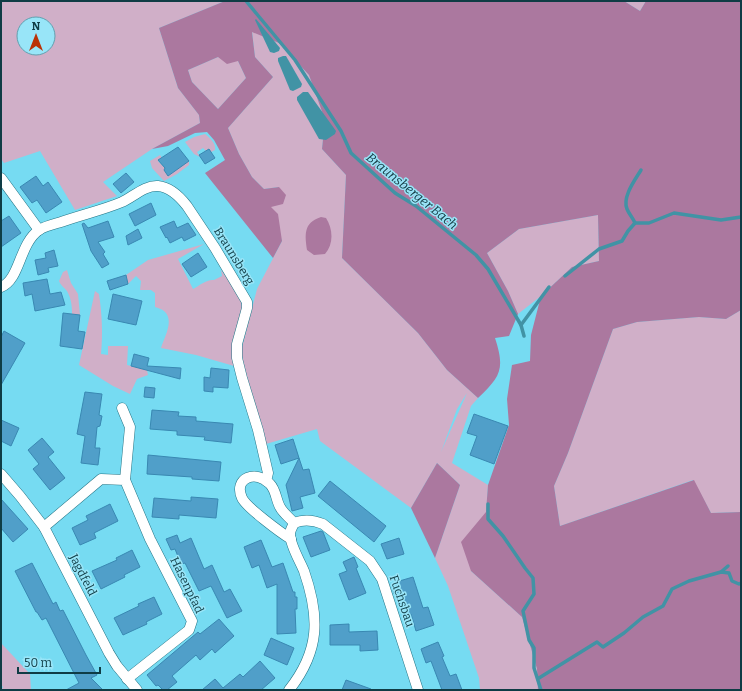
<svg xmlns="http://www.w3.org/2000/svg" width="742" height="691" viewBox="0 0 742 691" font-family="Bitter,serif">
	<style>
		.green { fill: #d0afc8; fill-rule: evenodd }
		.forest { fill: #ab789f; fill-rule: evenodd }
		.water { fill: #4193a5 }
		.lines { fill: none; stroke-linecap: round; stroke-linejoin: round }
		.stream { stroke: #4193a5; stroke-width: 3.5 }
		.building { fill: #509fc9; stroke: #3988b2 }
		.street-casing { stroke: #247586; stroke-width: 11 }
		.street { stroke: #fff; stroke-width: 10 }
		.labels { text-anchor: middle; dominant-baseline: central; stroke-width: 3; stroke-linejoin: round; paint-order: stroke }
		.street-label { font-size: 12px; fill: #0f3c45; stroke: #98e5f8 }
		.water-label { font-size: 13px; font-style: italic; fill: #163c45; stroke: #98e5f8 }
	</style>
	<rect width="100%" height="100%" fill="#76dbf2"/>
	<g class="green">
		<path d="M1,1H225L159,28L178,88L199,115L200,123L152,149L103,182L117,196L75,210L40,151L4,163L1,159ZM24,24H48V48H24Z"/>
		<path d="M624,1H646L640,11Z"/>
		<path d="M252,31L279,43L309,75L325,120L322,149L346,175L342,258L418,333L447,370L478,398L471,406L452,463L488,485L486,513L471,571L522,617L537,669L538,690H480L479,678L448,586L435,558L460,485L437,463L411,508L320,441L317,429L266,444L244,366L241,351L257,289L282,241L270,207L279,187L264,189L252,177L239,154L228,128L273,77L255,57ZM467,393L441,452L457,409Z"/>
		<path d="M218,57L238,61L246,78L218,109L192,82L188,70Z"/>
		<path d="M205,134C210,138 216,143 215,150L211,152L209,149L206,151L203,148L197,152L200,157L194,154L185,142L194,137Z"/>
		<path d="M160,155L162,158L158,161L165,168L164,170L167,174H170L189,161V165L177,174L164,181L152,168L150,161Z"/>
		<path d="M598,215L599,261L572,267L541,296L518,314L508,291L487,253L519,229Z"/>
		<path d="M204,244L178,259L193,289C200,285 207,279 214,280L222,276L221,270C229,281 242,293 242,308L234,366L196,355L161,348C164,338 175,320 164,311C162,309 158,308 155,307V293L151,290H140L141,281L136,276L128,284L126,275L148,260Z"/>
		<path d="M67,270L71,283L78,294L80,315L72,314C72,305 71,298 67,291C64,287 61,286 59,281L63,272Z"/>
		<path d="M95,291L99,294C102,314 103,334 101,354L108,355V346H128L127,365L147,370L148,375L137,379L130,394L113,386L79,365Z"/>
		<path d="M741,310V512L711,513L693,480L560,526L554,486L568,453L613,329L637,322L699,317L726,319Z"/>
		<path d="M1,643L30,674L31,690H1L3,687L1,685Z"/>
	</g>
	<g class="forest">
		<path d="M225,1H624L640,11L646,1H741V310L726,319L699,317L637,322L613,329L568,453L554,486L560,526L694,480L711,513L741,512V690H538L537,669L522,617L471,571L461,542L486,512L488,485L509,425L507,399L512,365L530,361L531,335L541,296L572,267L599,261L598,215L519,229L487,253L508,291L518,314L509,336L495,338C505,369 501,376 478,398L447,370L418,333L342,258L346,175L322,149L325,120L309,75L279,43L252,32L255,57L273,77L228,128L239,154L252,177L264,189L279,187L286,195L283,204L271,207L278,214L282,241L273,258L205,173L225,160L214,140L207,132L195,133L168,146L152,149L200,123L199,115L178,88L159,28ZM218,57L227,64L238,61L246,78L218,109L192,82L188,70Z"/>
		<path d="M321,217L326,218C333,229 334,244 325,254L314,255L307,250C305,235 303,223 321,217Z"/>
		<path d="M437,463L460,485L435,558L411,508Z"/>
	</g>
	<g class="water">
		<path d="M256,19L280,48L279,51L274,53L270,52L255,20Z"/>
		<path d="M283,56H286L302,84L301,87L293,91L290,90L278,61V58Z"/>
		<path d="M303,92H308L336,131L335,134L326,140L319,139L297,100V97Z"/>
	</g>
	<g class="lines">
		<g class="stream">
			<path d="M246,1L295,60L341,131L351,153L395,193L416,206L476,255L488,269L521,325L524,336"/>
			<path d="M635,223C633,218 629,214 627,209C622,197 635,180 641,170"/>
			<path d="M565,276L599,249L622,241L628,231L635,223H649L674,213L721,220L741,217"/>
			<path d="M521,325L549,287"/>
			<path d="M488,504V519L503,536L525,568L533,578L534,594L523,611L529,640L534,648V668L541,690"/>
			<path d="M721,572L728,566"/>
			<path d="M539,678L597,642L603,647L624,633L643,617L663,606L672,589L689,581L721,572L729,573L732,581L739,584L741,583"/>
		</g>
	</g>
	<g class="building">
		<path d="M178,147L189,161L168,176L164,170L165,168L158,160Z"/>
		<path d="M209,149L215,158L205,164L199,155Z"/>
		<path d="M126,173L134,182L121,193L113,184Z"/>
		<path d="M36,176L43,186L48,182L62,202L46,213L37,200L32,203L20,187Z"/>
		<path d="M151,203L156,215L135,226L129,214Z"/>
		<path d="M9,216L21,233L1,247V221Z"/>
		<path d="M108,221L114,237L98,242L105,252L103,254L109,264L102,268L91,251L82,224L84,223L88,228Z"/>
		<path d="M174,221L177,228L188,223L196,235L184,241L182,237L170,243L167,237L166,238L160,227Z"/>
		<path d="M138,229L142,238L128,245L126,236Z"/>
		<path d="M54,250L58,266L48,268L49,272L38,275L35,260L46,258L45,253Z"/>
		<path d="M198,253L207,267L191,277L182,264Z"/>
		<path d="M126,275L128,284L110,290L107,281Z"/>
		<path d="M47,279L50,294L61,292L65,305L35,311L32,294L25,296L23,283Z"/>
		<path d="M113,294L142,301L136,325L108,319Z"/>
		<path d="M63,313L80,315L78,331L85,332L82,349L60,346Z"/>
		<path d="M4,331L25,343L1,385V337Z"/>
		<path d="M134,354L149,358L147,366L181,368L180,379L131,366Z"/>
		<path d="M211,368L229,370L228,388L213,387V392L204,391V377L210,378Z"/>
		<path d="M145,387L155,388L154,398L144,397Z"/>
		<path d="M85,392L102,394L99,415L102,416L100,426L97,427L95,448H100L98,465L81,463L85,436L77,434Z"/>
		<path d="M152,410L179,412L178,416L196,417V421L233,424L231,443L204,440L205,437L177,435V431L150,429Z"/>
		<path d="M474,414L508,426L494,464L470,455L477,436L467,433Z"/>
		<path d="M1,420L19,428L11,446L1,441Z"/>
		<path d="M42,438L54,452L48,457L65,478L50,490L33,469L39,464L28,450Z"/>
		<path d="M293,439L299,458L281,464L275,445Z"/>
		<path d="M148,455L221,462L219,481L192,479V477L147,474Z"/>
		<path d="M299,458L303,470L309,469L315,493L300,497L303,508L292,511L286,485Z"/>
		<path d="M330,481L386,526L374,542L318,496Z"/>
		<path d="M191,497L218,499L216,518L179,515V519L152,517L154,498L191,501Z"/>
		<path d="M1,499L28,529L13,542L1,528Z"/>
		<path d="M110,504L118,521L94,533L96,538L80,545L72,528L88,520L86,516Z"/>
		<path d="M321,531L323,532L330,550L311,557L303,537Z"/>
		<path d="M177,535L180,543L191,538L204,569L212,565L224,592L230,589L242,611L227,618L211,586L199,591L185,563L181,564L175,549L171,550L166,539Z"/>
		<path d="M399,538L404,554L387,559L381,544Z"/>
		<path d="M261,540L272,567L283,563L293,592H295V597H297V609H295L296,633L277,634V584L267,588L259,565L252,568L244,547Z"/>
		<path d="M132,550L140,567L124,575L125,577L101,589L92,571L117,560L116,558Z"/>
		<path d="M354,557L358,567L356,568L366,593L349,600L339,574L347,571L343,562Z"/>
		<path d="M32,563L53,604L56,602L60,611L63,610L86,655L97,675L91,678L103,690H66L79,683L46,618L42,620L37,612H36L15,571Z"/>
		<path d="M413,577L423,608L428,607L434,625L416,631L411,614L409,615L400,592L394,594L392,586L397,585L396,582Z"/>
		<path d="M154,597L162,614L146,622L147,624L123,635L114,618L139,606L138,604Z"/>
		<path d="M219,619L234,636L215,653L212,649L200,660L196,655L172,676L177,682L167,690H163L158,685L156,686L147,675L198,632L200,634Z"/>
		<path d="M349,624V632L377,631L378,650L360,651V645H330V625Z"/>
		<path d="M271,638L294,648L287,665L264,655Z"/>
		<path d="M438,642L444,656L442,657L450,676L456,674L462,690H442L431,661L426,663L421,649Z"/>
		<path d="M260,661L275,678L261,690H202L215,679L223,688L240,674L243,677Z"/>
		<path d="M346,680L371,689L370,690H342Z"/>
	</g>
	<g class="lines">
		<defs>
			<g id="street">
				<path d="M1,178L39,230"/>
				<path d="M1,287C20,280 19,244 39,230C45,226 54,224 61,222C81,215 103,210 122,202C133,197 145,185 158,186C170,187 180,197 187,206L215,248L247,302V308L237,344V358L242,378L258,430L268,473L266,481"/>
				<path d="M122,408L130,427L125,480"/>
				<path d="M1,474L20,496L44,527L109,653L117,666L137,690"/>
				<path d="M294,523C304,519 313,520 323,524L370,561L382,579L418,690"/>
				<path d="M44,527L101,479L125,480L150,539L192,621L189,630L127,679"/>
				<path d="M291,539C281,533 246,507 242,498C233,478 256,469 270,484C276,490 276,500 280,507C283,513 289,517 294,523"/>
				<path d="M289,690C320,651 320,617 304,571C300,561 290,545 290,534C290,530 293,526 294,523"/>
			</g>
		</defs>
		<use href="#street" class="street-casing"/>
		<use href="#street" class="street"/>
	</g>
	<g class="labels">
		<g class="street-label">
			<text transform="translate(234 256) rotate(58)">Braunsberg</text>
			<text transform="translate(83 575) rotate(63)">Jagdfeld</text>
			<text transform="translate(187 585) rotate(64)">Hasenpfad</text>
			<text transform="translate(402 601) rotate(71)">Fuchsbau</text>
		</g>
		<g class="water-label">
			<text transform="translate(412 191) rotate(39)">Braunsberger Bach</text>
		</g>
	</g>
	<rect width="742" height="691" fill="none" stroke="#0f3c45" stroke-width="4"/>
	<g transform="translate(36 36)"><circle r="19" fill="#98e5f8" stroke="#61a1b0"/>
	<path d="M0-3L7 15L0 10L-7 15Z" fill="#ba3106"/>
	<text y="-6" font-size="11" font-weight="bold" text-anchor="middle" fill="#0f3c45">N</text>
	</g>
	<path d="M18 667v6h82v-6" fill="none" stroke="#0f3c45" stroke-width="2"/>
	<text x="24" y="667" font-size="12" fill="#0f3c45" stroke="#98e5f8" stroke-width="3" paint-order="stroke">50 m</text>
</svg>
